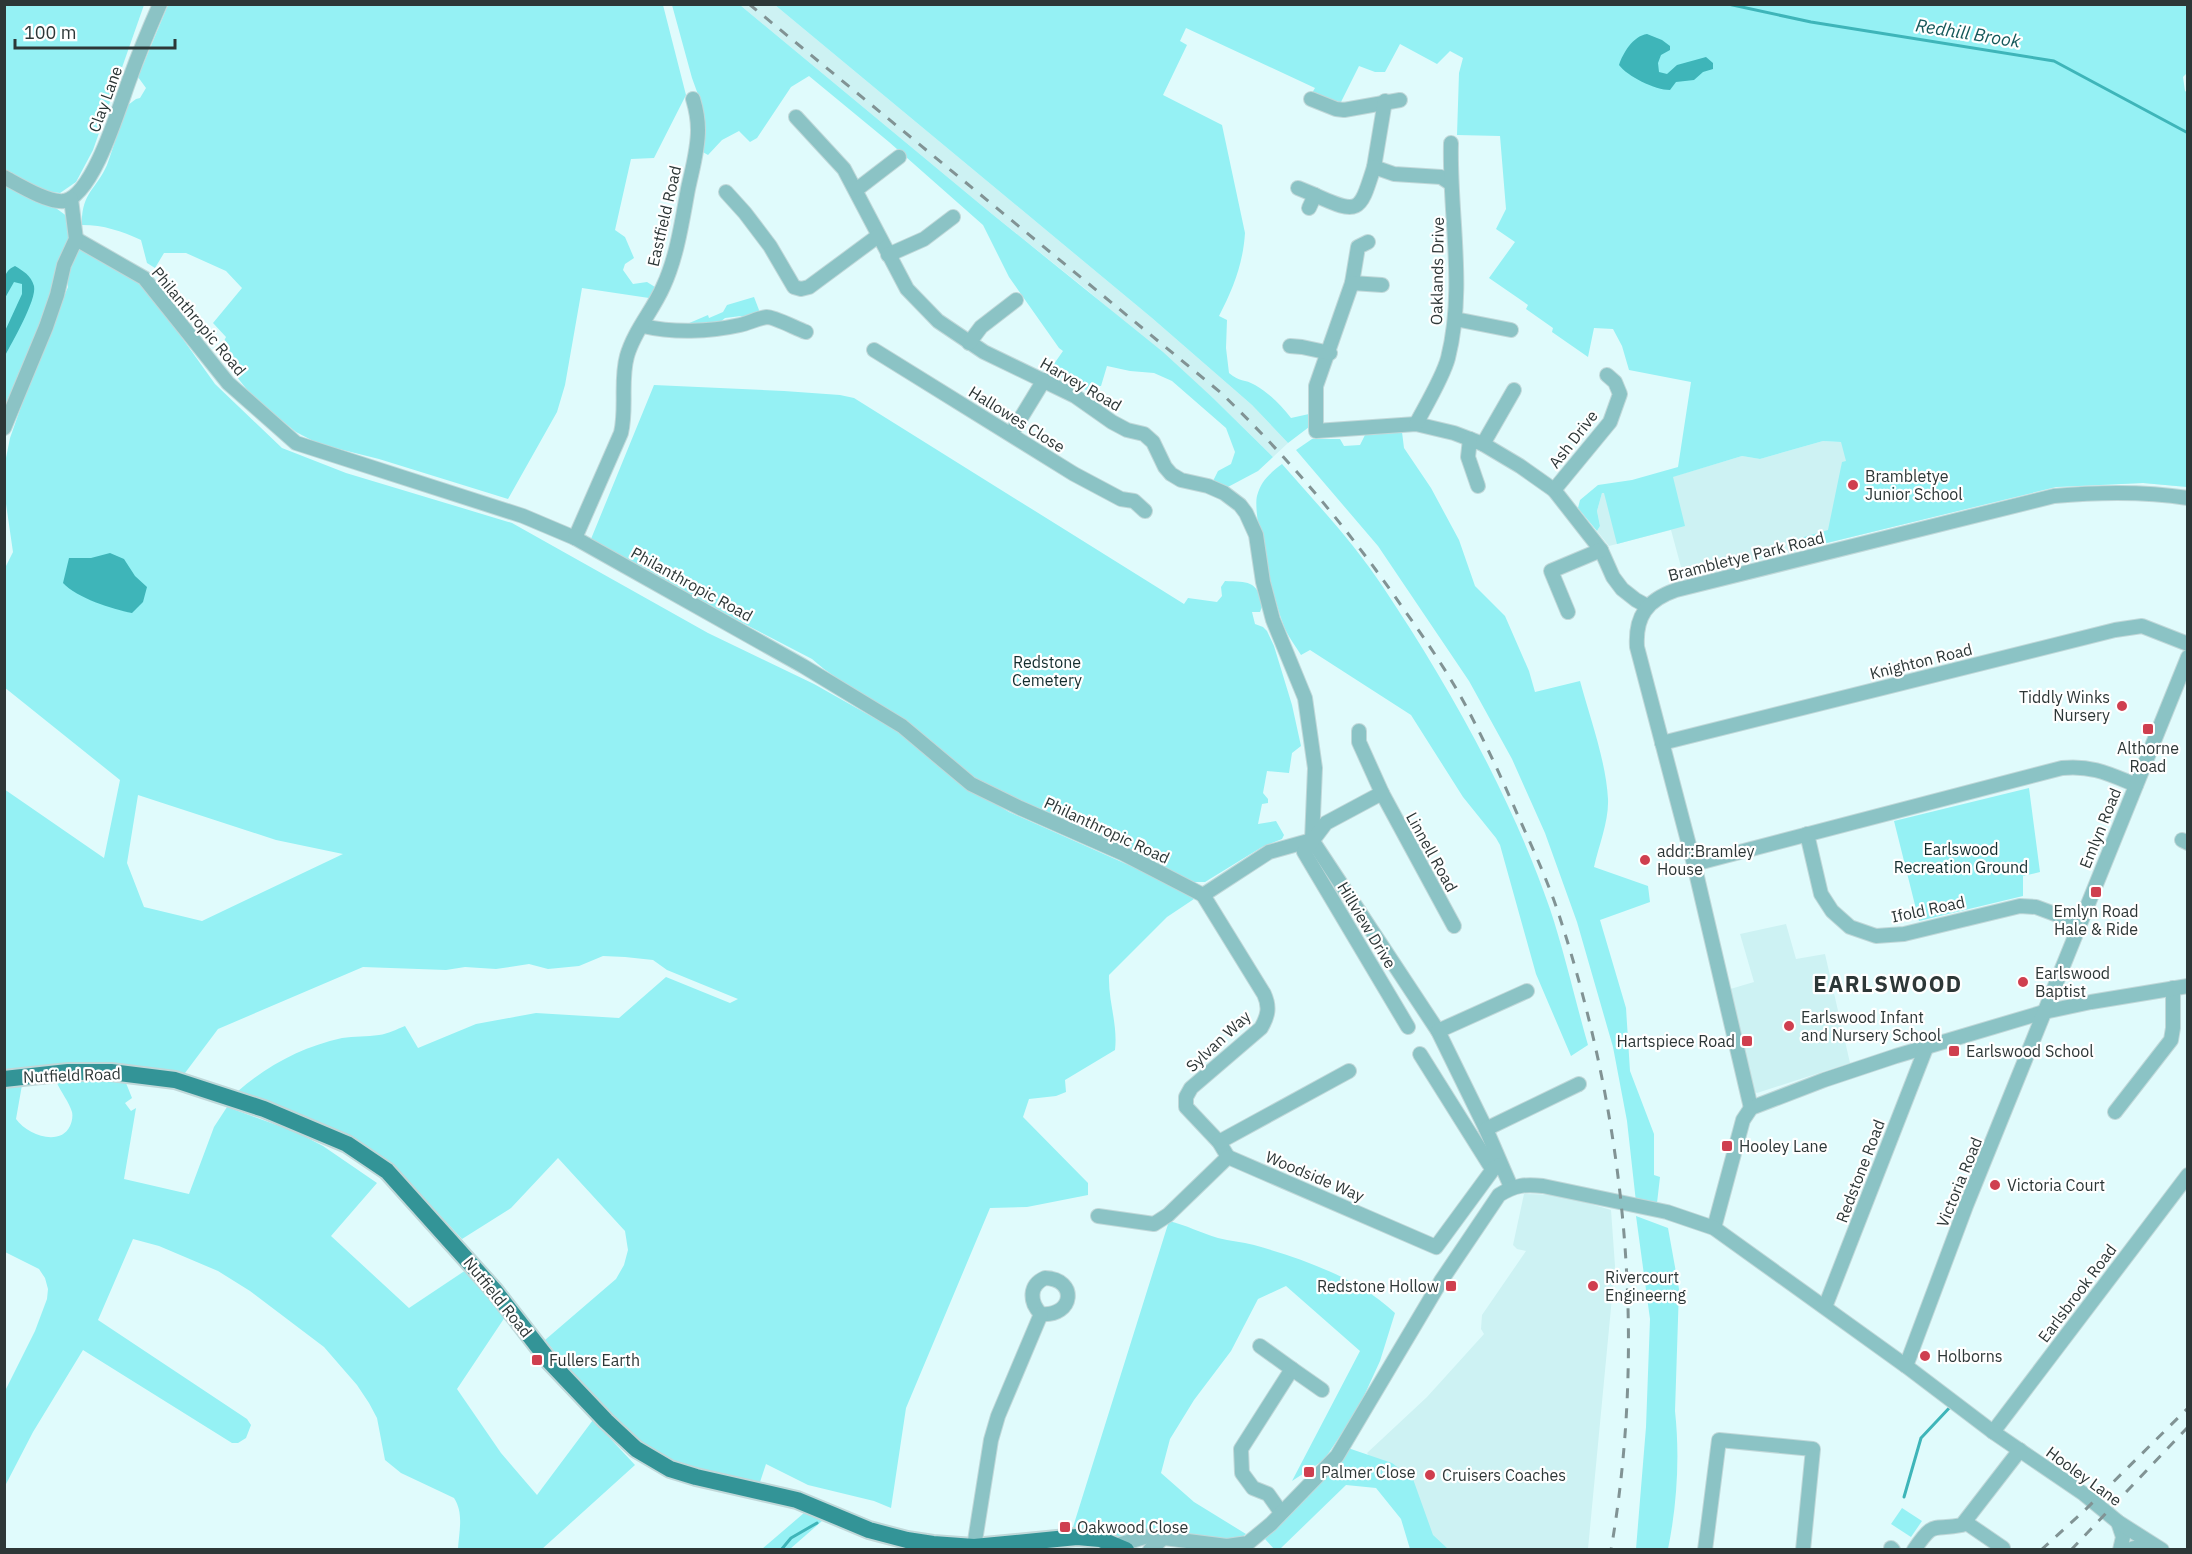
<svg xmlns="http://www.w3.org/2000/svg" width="2192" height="1554" viewBox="0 0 2192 1554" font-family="'IBM Plex Sans',sans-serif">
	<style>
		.built { fill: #cdf2f3 }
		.green { fill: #95f1f4; fill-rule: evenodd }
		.water { fill: #3eb5b9 }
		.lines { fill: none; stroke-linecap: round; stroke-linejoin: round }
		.stream { stroke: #3eb5b9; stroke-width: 3 }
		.minor-casing { stroke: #c0d8d9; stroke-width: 16 }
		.major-casing { stroke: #c0d8d9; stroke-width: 20 }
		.minor { stroke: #8bc3c5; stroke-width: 14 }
		.major { stroke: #339497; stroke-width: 16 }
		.rail { stroke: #819394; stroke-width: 3; stroke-dasharray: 10 10; stroke-linecap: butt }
		.poi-dot { fill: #cf3f4f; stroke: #fff; stroke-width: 2 }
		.labels { text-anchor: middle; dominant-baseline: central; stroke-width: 4.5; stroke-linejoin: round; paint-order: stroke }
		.street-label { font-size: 16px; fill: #2d3737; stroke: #fff }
		.poi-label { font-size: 16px; fill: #2d3737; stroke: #fff; text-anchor: start }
		.park-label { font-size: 16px; fill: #142e2f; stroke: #fff }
		.water-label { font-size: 18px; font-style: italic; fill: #15585a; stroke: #fff }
		.district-label { font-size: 22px; font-weight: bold; letter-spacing: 1.5px; fill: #2d3737; stroke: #fff }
	</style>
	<rect width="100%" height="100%" fill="#e0fbfc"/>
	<g class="built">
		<path d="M740,5H775L1152,318L1252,405L1288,443L1273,457L1213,398L1087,290L992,214Z"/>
		<path d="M1823,441L1861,443L2187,487L2143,483L2056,487L1684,578L1671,530L1609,546L1597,531L1600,526L1597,511L1602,493L1672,477L1742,456L1760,459Z"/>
		<path d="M1786,924L1796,959L1825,954L1850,1063L1757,1093L1751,1090L1727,990L1754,982L1740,934Z"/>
		<path d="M1524,1194L1560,1195L1611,1210L1615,1266L1588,1549H1445L1418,1528L1367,1453L1427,1397L1484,1334L1481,1329L1482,1315L1526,1251L1517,1249L1513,1245Z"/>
	</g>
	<g class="green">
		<path d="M5,5H144L93,150L76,182L60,193L37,190L5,171Z"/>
		<path d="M168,5H663L686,95L654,158L631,159L615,230L625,237L634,258L625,264L623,270L633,284L647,282L655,287L649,298L582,288L565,385L557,412L508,499L379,459L319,444L296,432L252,396L218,353L226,337L213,323L242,288L226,271L186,253H164L155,268L147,263L141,240C121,231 104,225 82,225C81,193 96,190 107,165C114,146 120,124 128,105L136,99L140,98L146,88L138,77Z"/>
		<path d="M672,5H740L992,214L1163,352L1213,398L1273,457L1258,471L1226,488L1213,481L1218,471L1231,464L1235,452L1226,428L1172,381L1154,373L1130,371L1107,366L1101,386H1089L1088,391L1049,371L1063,351L1059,348L1009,277L983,225L889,142L809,76L791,87L757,138L750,142L739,131L722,140L708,155L701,151L700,100L692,78Z"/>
		<path d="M775,5H2187V73L2183,77L2185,91L2188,93L2187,487L2143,483L2056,487L1790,552V541L1828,530L1842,462L1846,461L1841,442L1823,441L1760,459L1742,456L1673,477L1685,526L1617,544L1604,493H1602L1597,511L1600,526L1597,531L1578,508L1580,500L1598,485L1632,480L1678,467L1691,382L1629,370L1622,346L1613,329L1594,328L1588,357L1552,332L1553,328L1526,309L1528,305L1489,278L1515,242L1496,229L1506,209L1500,136L1457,135L1459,73L1463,58L1450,51L1437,64L1400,44L1385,72H1375L1359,66L1340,104L1312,93L1315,88L1186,28L1180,41L1187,45L1163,95L1222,125L1245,233C1243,264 1233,289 1219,316L1227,320L1226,348L1229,373C1239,382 1245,379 1255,385C1269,393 1281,405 1291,418L1309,414L1313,424L1288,443L1252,405L1152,318Z"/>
		<path d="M5,186L49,203L68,217L72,230L55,286L5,415Z"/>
		<path d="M79,249C104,259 130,275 150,293L215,384L282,448L346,473L512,523L708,633L814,684L892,728L907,737L969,788L1009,812L1142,871L1186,889L1194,899L1167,917L1109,975C1108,1001 1118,1024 1115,1050L1065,1080L1066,1092L1056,1096L1029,1099L1023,1117L1088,1183V1195L1027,1207L990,1208L906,1408L891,1508L874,1501L808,1485L766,1464L760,1482C729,1477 694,1475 666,1461C620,1439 578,1378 545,1340L616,1279L624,1265L628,1250L625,1231L558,1158L511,1208L462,1239L394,1166L367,1148L237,1092C268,1065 302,1047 342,1038C354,1036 367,1037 379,1035C388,1034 397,1029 405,1026L418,1048L476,1024L536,1013L619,1018L666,977L730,1003L738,999L667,970L653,960L625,957L603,956L579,966L548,969L529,964L496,969L465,967L446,970L363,967L218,1029L182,1077L5,1073L4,789L104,858L120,780L4,687L5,568L13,552L5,497V463L10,438L41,350L68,287L67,275L75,250ZM138,795L276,840L343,854L202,921L144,907L127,863Z"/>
		<path d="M754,297L759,310L758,314L745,318L741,316L725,318L719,323L688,325L687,324L708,315L709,318L723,312L727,305Z"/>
		<path d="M654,385L784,391L840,395L854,398L1184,604L1188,598L1217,602L1222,596L1221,587L1225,581C1248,582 1256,580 1263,604L1260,612H1252L1255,624L1263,627L1267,631L1274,646L1292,705L1301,746L1292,753L1289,773L1267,771L1263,793L1268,799V803L1262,804L1258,824L1276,821L1284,835L1282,839L1262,847L1205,882H1194L1181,878L987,788L864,697L824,669L812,659L731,617L591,539Z"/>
		<path d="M1402,432L1404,448L1431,488L1459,540L1475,586L1505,616L1529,671L1535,692L1580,681C1590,718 1606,761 1608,799C1609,821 1599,845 1594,867L1648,886L1650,902L1600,920L1626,1008L1630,1071L1654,1134V1175L1660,1177L1657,1203L1636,1202L1627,1121L1613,1047L1577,922L1545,833L1512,759L1469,681L1378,546L1296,450L1312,439H1340L1344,446L1360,445L1365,435Z"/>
		<path d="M1282,464C1317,504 1354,543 1383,587C1449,686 1511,796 1550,909C1565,954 1575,1000 1588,1045L1571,1056L1536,974L1500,845L1496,838L1463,797L1411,715L1310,650L1301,655C1296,647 1290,639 1286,631C1276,610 1252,517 1257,496C1261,481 1269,474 1282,464Z"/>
		<path d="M2029,788L2040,872L2023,876V896L1919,921L1894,821Z"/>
		<path d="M101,1081L126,1083L132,1098L125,1103L131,1111L136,1108L124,1179L189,1194L214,1127L227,1107L296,1132L323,1146L377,1183L331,1236L409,1308L466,1270L505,1317L457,1389L501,1453L537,1495L593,1420L635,1465L542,1549H458C459,1532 464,1513 454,1498L401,1473L385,1460L377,1418L369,1403L357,1385L324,1347L250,1291L218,1271L159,1246L133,1239L98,1320L247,1419L251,1425L246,1438L238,1443H232L83,1350L33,1432L5,1486V1391L35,1331L47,1299L48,1289L45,1278L39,1269L5,1252V1086L22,1085L16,1119C27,1135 60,1147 70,1126C72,1122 73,1116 72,1112C69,1102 61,1092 57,1083Z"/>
		<path d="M1636,1216L1668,1228L1679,1289L1675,1411C1680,1457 1677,1505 1668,1549H1636L1646,1427L1650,1319Z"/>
		<path d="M1169,1221C1186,1225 1201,1233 1218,1238C1230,1241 1242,1242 1254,1245C1303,1259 1358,1278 1395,1313L1380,1361L1358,1409L1324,1460L1292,1481L1360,1351L1286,1286L1258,1299L1231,1351L1194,1400L1170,1439L1161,1473L1194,1502L1246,1534L1238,1540L1191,1539L1144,1532L1120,1537L1097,1534L1073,1527Z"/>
		<path d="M1348,1448L1392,1463L1413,1479L1433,1535L1448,1549H1410L1401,1519L1376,1488L1346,1485L1280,1549H1274L1265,1539Z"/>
		<path d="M1902,1508L1922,1521L1911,1537L1891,1524Z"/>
		<path d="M804,1513L822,1521L790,1549H762Z"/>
	</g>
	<g class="water">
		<path d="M1647,34L1662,40L1670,46V50L1661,55L1658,63L1659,72L1667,74L1677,65L1706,57L1713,63V69L1703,72L1694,80L1676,82L1670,90C1655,90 1627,76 1619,65C1623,53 1633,36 1647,34Z"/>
		<path d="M15,266C23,271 31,275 34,286C37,300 12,342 5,356V331L22,294V284L14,282L5,298C4,285 1,272 15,266Z"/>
		<path d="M110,553L124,559L135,576L147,587L143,602L132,613C112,609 77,598 63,583L69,558H91Z"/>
	</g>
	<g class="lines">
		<g class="stream">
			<path d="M1728,4L1811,22L2054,61L2188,133"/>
			<path d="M1904,1497L1921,1438L1952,1405"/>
			<path d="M781,1550L791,1538L817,1523"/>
		</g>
		<defs>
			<g id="minor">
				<path d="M1311,99L1336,109L1344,110L1400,100"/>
				<path d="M1385,101L1374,167L1394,174L1441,177L1450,183"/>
				<path d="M796,117L844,169L907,289L938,321L984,352L1075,396L1112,422L1127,430L1144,434L1153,442L1165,467L1171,474L1181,480L1208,486L1224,493L1240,505L1246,513L1256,535L1263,582L1273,620L1305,698L1315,768L1312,840L1438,1031L1486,1129L1511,1187"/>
				<path d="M4,177C19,185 48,203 64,201C94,195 120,104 130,78C139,53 149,29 160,4"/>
				<path d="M1298,188L1315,195"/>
				<path d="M856,190L899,157"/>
				<path d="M726,192L745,213L770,246L794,287L801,289L809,287L878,236"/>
				<path d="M1309,208L1315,195C1360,216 1360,211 1374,167"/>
				<path d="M76,239L144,278L228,383L296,443L523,516L575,538L803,666L902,726L971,784L1020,808L1122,853L1203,895L1269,852L1312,840"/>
				<path d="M1368,242L1358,247L1352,283L1316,386V431L1416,424L1454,433L1483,444L1520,466L1554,490L1601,550L1613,577L1622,589L1636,600L1647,606"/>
				<path d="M888,255L924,239L953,217"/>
				<path d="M1352,283L1382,285"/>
				<path d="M1455,319L1511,330"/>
				<path d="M643,326C673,333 709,332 740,325C749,323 758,318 767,317C775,317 797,329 806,332"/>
				<path d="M969,343L981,327L1016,300"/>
				<path d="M1290,346L1302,347L1330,353"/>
				<path d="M874,350L1074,474L1121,499L1134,501L1145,511"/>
				<path d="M1416,424C1426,405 1443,377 1448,358C1466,287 1449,214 1451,143"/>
				<path d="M4,428L46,327L57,295L64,265L76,239L71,199"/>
				<path d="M1011,434L1044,380"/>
				<path d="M1470,439L1468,457L1478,486"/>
				<path d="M1483,444L1514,390"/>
				<path d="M1554,490L1610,422L1620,394L1615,382L1607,375"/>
				<path d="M575,538L621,433C627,408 620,381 627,356C634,331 653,310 663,287C677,257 682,221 688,189C692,170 698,150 698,130C698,119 696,109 693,99"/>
				<path d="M1568,612L1551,571L1601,550"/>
				<path d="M1359,731V742L1382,793L1326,823L1304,852L1408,1027"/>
				<path d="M1662,743L2115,630L2142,626L2188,644"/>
				<path d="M1382,793L1454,926"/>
				<path d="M1807,834L1821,894L1832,911L1850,927L1876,936L1904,934L2020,906L2036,907L2079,923"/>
				<path d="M2182,840L2188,843"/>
				<path d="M1694,864L2062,768C2092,765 2109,774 2136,785"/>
				<path d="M1203,895L1264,994C1270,1007 1268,1016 1261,1028L1191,1088L1186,1097V1107L1219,1142L1228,1157"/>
				<path d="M1438,1031L1527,991"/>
				<path d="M1420,1054L1489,1164L1494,1168"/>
				<path d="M1751,1108L1694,864L1637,647C1635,616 1647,600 1676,590L2054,496C2098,492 2143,491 2188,498"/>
				<path d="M2115,1112L2171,1040L2173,1028V988"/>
				<path d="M1486,1129L1579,1084"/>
				<path d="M1219,1142L1349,1071"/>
				<path d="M1098,1216L1154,1224L1168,1215L1228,1157L1436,1247L1494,1168L1500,1165"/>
				<path d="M1714,1228L1743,1120L1751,1108L1824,1080L1896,1056L2044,1012L2091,1002L2188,986"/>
				<path d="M1045,1278C1078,1279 1074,1317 1041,1314C1029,1302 1029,1285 1045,1278Z"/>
				<path d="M1825,1307L1926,1048"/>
				<path d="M1260,1346L1292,1369L1241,1449L1242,1473L1253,1488L1268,1494L1280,1511"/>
				<path d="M1906,1366L1966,1206L2188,657"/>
				<path d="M1292,1369L1322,1390"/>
				<path d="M1993,1432L2188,1175"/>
				<path d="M1965,1522L2003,1548"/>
				<path d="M2118,1522L2123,1537L2120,1550"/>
				<path d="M1118,1545L1148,1536L1227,1546L1248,1543L1271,1524L1337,1456L1441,1281L1499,1195C1515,1185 1525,1184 1543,1186L1667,1212L1714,1228L1906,1366L1993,1432L2084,1494L2118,1522L2162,1550"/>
				<path d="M974,1547L991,1440L998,1416L1041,1314"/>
				<path d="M1891,1548L1893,1550"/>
				<path d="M1150,1550L1162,1539"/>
				<path d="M1705,1550L1719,1440L1813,1449L1803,1550"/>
				<path d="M1914,1550C1935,1519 1932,1531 1962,1525L2020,1450"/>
				<path d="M2129,1550L2134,1548L2150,1550"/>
			</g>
			<path id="major" d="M4,1079L68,1072H111L175,1080L264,1109L347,1144L387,1171L494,1290L550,1362L606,1421L636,1449L670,1469L696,1477L797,1500L869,1530L907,1540L933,1544L974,1547L1077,1537L1100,1539L1126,1550"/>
		</defs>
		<use href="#minor" class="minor-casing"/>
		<use href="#major" class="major-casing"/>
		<use href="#minor" class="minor"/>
		<use href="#major" class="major"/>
		<g class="rail">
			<path d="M749,4L1220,392C1290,459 1350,531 1405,611C1427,642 1449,674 1467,708C1486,744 1503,781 1519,818C1534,851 1549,884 1560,918C1626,1121 1647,1339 1611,1550"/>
			<path d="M2041,1550L2085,1510L2188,1408"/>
			<path d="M2071,1550L2188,1427"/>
		</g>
	</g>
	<g class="poi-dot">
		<circle cx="1853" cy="485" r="6"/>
		<circle cx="2122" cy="706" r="6"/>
		<rect x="2142" y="723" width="12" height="12" rx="3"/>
		<circle cx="1645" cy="860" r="6"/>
		<rect x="2090" y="886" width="12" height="12" rx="3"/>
		<circle cx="2023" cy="982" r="6"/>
		<circle cx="1789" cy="1026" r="6"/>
		<rect x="1741" y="1035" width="12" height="12" rx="3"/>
		<rect x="1948" y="1045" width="12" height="12" rx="3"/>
		<rect x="1721" y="1140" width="12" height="12" rx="3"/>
		<circle cx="1995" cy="1185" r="6"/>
		<rect x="1445" y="1280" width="12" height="12" rx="3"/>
		<circle cx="1593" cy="1286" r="6"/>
		<circle cx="1925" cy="1356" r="6"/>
		<rect x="531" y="1354" width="12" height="12" rx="3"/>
		<rect x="1303" y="1466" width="12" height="12" rx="3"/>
		<circle cx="1430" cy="1475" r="6"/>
		<rect x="1059" y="1521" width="12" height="12" rx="3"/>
	</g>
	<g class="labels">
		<g class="street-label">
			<text transform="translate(105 99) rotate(-70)">Clay Lane</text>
			<text transform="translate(664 216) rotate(-77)">Eastfield Road</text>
			<text transform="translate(1437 271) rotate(-89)">Oaklands Drive</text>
			<text transform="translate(199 321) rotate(50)">Philanthropic Road</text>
			<text transform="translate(1081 384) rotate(30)">Harvey Road</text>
			<text transform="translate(1017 419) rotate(32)">Hallowes Close</text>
			<text transform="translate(1573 439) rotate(-52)">Ash Drive</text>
			<text transform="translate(1746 556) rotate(-14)">Brambletye Park Road</text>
			<text transform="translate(692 584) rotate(29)">Philanthropic Road</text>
			<text transform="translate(1921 661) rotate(-14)">Knighton Road</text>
			<text transform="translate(2100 828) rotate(-68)">Emlyn Road</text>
			<text transform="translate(1107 830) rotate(25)">Philanthropic Road</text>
			<text transform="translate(1432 852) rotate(61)">Linnell Road</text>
			<text transform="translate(1928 909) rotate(-12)">Ifold Road</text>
			<text transform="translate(1367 925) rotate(59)">Hillview Drive</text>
			<text transform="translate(1218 1041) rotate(-43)">Sylvan Way</text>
			<text transform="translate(72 1075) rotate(-2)">Nutfield Road</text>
			<text transform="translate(1860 1171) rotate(-69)">Redstone Road</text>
			<text transform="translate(1315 1176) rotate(23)">Woodside Way</text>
			<text transform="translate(1959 1182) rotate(-68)">Victoria Road</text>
			<text transform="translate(2077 1293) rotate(-53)">Earlsbrook Road</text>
			<text transform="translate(498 1297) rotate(51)">Nutfield Road</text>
			<text transform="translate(2084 1476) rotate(36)">Hooley Lane</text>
		</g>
		<g class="poi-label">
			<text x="1865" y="476">Brambletye<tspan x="1865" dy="18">Junior School</tspan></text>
			<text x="2110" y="697" text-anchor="end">Tiddly Winks<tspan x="2110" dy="18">Nursery</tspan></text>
			<text x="2148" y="748" text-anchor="middle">Althorne<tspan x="2148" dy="18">Road</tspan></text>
			<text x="1657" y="851">addr:Bramley<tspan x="1657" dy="18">House</tspan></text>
			<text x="2096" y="911" text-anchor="middle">Emlyn Road<tspan x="2096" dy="18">Hale &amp; Ride</tspan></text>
			<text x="2035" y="973">Earlswood<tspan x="2035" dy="18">Baptist</tspan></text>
			<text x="1801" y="1017">Earlswood Infant<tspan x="1801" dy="18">and Nursery School</tspan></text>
			<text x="1735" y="1041" text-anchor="end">Hartspiece Road</text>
			<text x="1966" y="1051">Earlswood School</text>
			<text x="1739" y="1146">Hooley Lane</text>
			<text x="2007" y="1185">Victoria Court</text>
			<text x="1605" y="1277">Rivercourt<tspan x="1605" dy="18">Engineerng</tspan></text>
			<text x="1439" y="1286" text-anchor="end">Redstone Hollow</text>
			<text x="1937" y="1356">Holborns</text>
			<text x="549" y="1360">Fullers Earth</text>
			<text x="1321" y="1472">Palmer Close</text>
			<text x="1442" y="1475">Cruisers Coaches</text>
			<text x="1077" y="1527">Oakwood Close</text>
		</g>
		<g class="park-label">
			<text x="1047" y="662">Redstone<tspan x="1047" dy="18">Cemetery</tspan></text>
			<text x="1961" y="849">Earlswood<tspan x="1961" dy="18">Recreation Ground</tspan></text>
		</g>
		<g class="water-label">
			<text transform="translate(1968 33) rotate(9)">Redhill Brook</text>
		</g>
		<g class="district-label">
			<text x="1888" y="983">EARLSWOOD</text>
		</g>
	</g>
	<rect width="2192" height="1554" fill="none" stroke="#2d3737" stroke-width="12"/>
	<path d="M15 39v9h160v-9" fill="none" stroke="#2d3737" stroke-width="3"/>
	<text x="24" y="39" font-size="18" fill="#2d3737" stroke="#ffffff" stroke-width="4.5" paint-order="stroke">100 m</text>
</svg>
